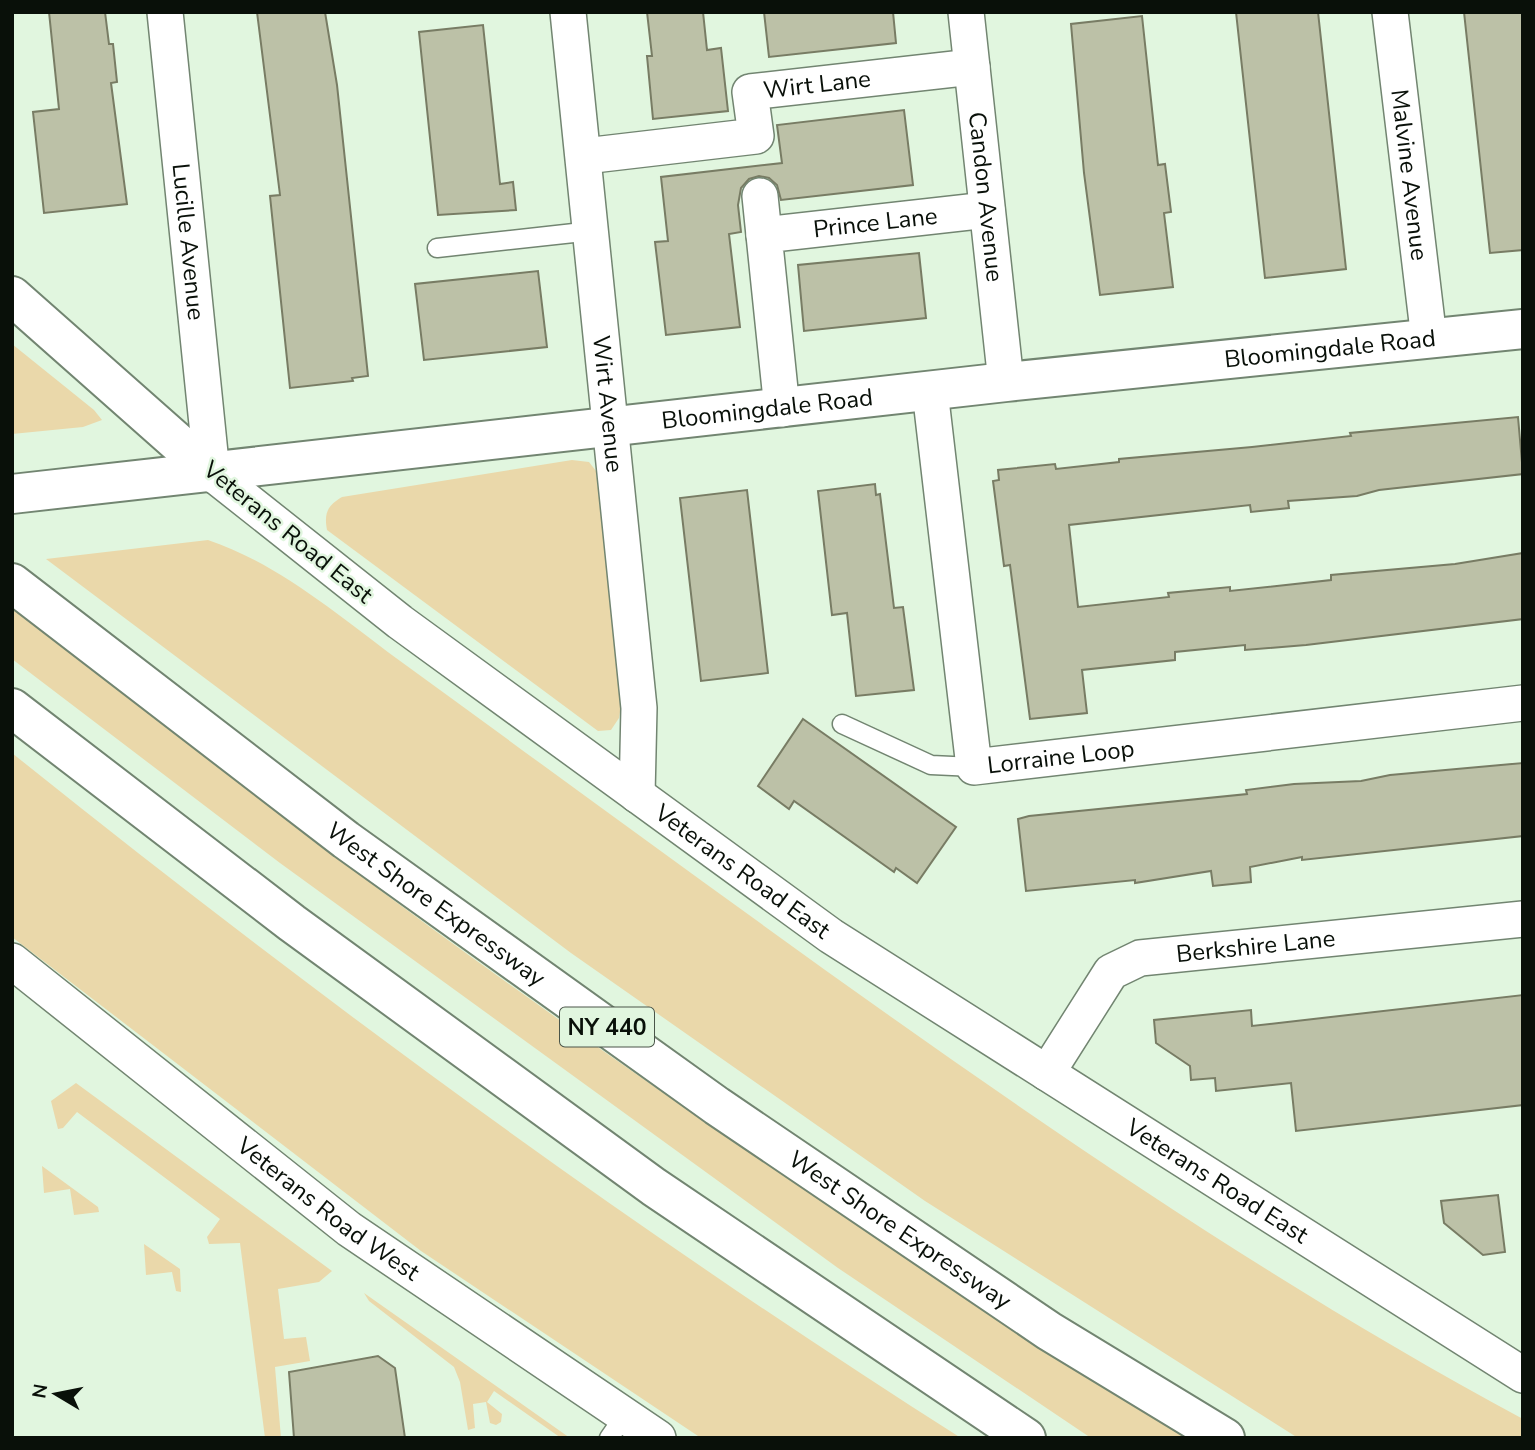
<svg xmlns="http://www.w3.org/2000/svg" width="1535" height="1450" viewBox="0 0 1535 1450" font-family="'Nunito Sans',sans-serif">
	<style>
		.green { fill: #ead8aa }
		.building { fill: #bcc1a7; stroke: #787c64; stroke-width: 2 }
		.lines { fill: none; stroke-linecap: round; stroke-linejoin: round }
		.service-casing { stroke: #728571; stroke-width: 21 }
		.minor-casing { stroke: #728571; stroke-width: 38 }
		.tertiary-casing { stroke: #728571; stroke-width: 42 }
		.motorway-casing { stroke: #728571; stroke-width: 42 }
		.service { stroke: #fff; stroke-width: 18 }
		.minor { stroke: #fff; stroke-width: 35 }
		.tertiary { stroke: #fff; stroke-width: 38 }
		.motorway { stroke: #fff; stroke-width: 38 }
		.labels { text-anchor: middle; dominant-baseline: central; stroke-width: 5; stroke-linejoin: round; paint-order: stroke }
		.shield { fill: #e1f6df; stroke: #4a5549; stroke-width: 2 }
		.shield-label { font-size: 23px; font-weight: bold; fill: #091009 }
		.street-label { font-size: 24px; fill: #091009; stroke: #e1f6df }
	</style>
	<rect width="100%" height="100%" fill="#e1f6df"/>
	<g class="green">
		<path d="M12,344L94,410L102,420L83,427L12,434Z"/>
		<path d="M572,460L589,462L596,471L622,700L619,718L611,730L598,731L327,530C324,513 327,506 342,497Z"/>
		<path d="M208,540C277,563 338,615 396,658C480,719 563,780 647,841C929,1046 1215,1253 1523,1419V1438H1298L925,1201L571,953L46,559Z"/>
		<path d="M12,602C150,712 288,823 430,927C676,1106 928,1276 1186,1438H1091L838,1268L280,863L12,659Z"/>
		<path d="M12,753C316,997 632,1229 961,1438H701L421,1251L12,937Z"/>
		<path d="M76,1083L332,1271L319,1282L278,1289L284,1339L306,1337L310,1361L275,1367L281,1438H265L240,1243L209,1244L207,1237L220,1219L77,1112L63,1128L58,1129L51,1101Z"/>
		<path d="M42,1166L98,1207L99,1212L74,1215L70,1189L44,1193Z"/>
		<path d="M144,1244L180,1269L181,1292L176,1291L172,1272L146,1275Z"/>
		<path d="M364,1293L570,1438H561L494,1391L487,1402L502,1414L501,1422L496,1425L490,1423L486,1402L473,1404L475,1428L468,1430L460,1382L454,1367L369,1301Z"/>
	</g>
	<g class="building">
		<path d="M49,12H105L109,44H113L117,82L111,83L127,204L44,213L33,112L59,109Z"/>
		<path d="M257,12H325L337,85L368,376L352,378L353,381L290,388L270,196L280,195Z"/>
		<path d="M647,12H703L707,50L721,48L728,111L653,119L647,56H652Z"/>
		<path d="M764,12H893L896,43L769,57Z"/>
		<path d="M1236,12H1318L1346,269L1265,278Z"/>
		<path d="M1464,12H1523V250L1490,253Z"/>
		<path d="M1142,16L1158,165L1165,164L1171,212L1164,213L1173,287L1100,295L1084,173L1071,24Z"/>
		<path d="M483,25L500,184L513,182L516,210L438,215L419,32Z"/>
		<path d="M904,110L913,185L781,200L777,185L769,178L759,176L749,179L741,188L738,205L741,232L729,234L740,327L666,335L655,242L668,241L661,177L782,163L777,125Z"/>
		<path d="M919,253L926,318L804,331L798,265Z"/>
		<path d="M538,271L547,347L424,360L415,284Z"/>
		<path d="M1518,417L1523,474L1379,490L1357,496L1288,501L1289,508L1251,512L1250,505L1069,525L1078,607L1169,597L1168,593L1230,587V591L1331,580V575L1455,564L1523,553V619L1306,645L1245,650V645L1175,652V660L1082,670L1087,713L1030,719L1010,565L1004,566L993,481L999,480L998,470L1055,464L1056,469L1119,462V459L1252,447L1351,436L1350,433Z"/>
		<path d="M875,484L876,495L880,494L894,608L903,607L914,690L856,696L847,613L832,615L818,491Z"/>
		<path d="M747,490L768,673L701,681L680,498Z"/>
		<path d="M803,719L956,827L917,883L896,868L894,872L794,801L789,809L758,786Z"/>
		<path d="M1523,763V836L1302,860V857L1250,867L1251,882L1213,886L1211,871L1135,883V880L1026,891L1018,819L1029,816L1247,794L1246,790L1294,784L1361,781L1390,775Z"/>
		<path d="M1523,995V1105L1296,1131L1291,1083L1216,1091L1215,1078L1191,1080L1190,1066L1156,1043L1154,1020L1251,1010L1252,1026Z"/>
		<path d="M1498,1195L1505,1252L1483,1255L1444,1223L1441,1201Z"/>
		<path d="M378,1356L395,1368L405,1438H294L289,1372Z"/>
	</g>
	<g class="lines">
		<defs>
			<g id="service">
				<path d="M437,248L592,231"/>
				<path d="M842,724L931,765L974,767"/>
				<path d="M609,1438L625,1415"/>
			</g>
			<g id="minor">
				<path id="s1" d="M165,12L212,473L400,622L831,936L1523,1375"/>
				<path id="s2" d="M568,12L639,708L637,795"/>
				<path id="s3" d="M966,12L1006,382"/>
				<path id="s4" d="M1390,12L1429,339"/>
				<path id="s5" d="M585,156L756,136L750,92L972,67"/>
				<path d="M760,196L764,235"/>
				<path id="s6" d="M930,391L974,767L1523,703"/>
				<path id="s7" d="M782,409L764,235L987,210"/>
				<path id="s8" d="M12,961L349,1229L658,1438"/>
				<path id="s9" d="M1047,1073L1111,972L1140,958L1523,919"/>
			</g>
			<g id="tertiary">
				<path d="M12,296L212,473"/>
				<path id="s10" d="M12,494L1006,382L1523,329"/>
			</g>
			<g id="motorway">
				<path id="s11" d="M12,583L346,840L717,1106L1049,1331L1225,1438"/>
				<path d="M12,708L292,923L654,1187L1026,1438"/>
			</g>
		</defs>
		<use href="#service" class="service-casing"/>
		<use href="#minor" class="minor-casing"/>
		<use href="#tertiary" class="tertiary-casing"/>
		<use href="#motorway" class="motorway-casing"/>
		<use href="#service" class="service"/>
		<use href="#minor" class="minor"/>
		<use href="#tertiary" class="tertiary"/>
		<use href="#motorway" class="motorway"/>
	</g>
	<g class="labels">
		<rect class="shield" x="560" y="1007.5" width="94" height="39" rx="5"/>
		<g class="shield-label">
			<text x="607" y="1027">NY 440</text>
		</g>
		<g class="street-label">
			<text stroke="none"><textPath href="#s5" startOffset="284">Wirt Lane</textPath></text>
			<text stroke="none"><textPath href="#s4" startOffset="164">Malvine Avenue</textPath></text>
			<text stroke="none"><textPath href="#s3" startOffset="186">Candon Avenue</textPath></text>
			<text stroke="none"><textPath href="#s7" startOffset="287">Prince Lane</textPath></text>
			<text stroke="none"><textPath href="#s1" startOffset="231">Lucille Avenue</textPath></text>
			<text stroke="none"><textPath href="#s10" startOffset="1326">Bloomingdale Road</textPath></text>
			<text stroke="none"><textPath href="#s2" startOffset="394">Wirt Avenue</textPath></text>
			<text stroke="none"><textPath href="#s10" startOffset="760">Bloomingdale Road</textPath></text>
			<text transform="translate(288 532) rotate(39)">Veterans Road East</text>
			<text stroke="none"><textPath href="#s6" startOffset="466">Lorraine Loop</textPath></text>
			<text stroke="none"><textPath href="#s1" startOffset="1127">Veterans Road East</textPath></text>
			<text stroke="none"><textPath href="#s11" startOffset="532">West Shore Expressway</textPath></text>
			<text stroke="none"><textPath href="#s9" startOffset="268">Berkshire Lane</textPath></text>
			<text stroke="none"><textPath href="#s1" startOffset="1694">Veterans Road East</textPath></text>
			<text stroke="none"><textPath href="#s8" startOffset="402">Veterans Road West</textPath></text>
			<text stroke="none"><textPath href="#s11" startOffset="1099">West Shore Expressway</textPath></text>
		</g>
	</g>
	<rect width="1535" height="1450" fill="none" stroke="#091009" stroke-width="28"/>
	<g transform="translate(56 1394) rotate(280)" stroke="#e1f6df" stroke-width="5" paint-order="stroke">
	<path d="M0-5L12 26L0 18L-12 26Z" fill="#091009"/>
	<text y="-10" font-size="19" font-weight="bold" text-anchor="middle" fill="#091009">N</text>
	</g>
</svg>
